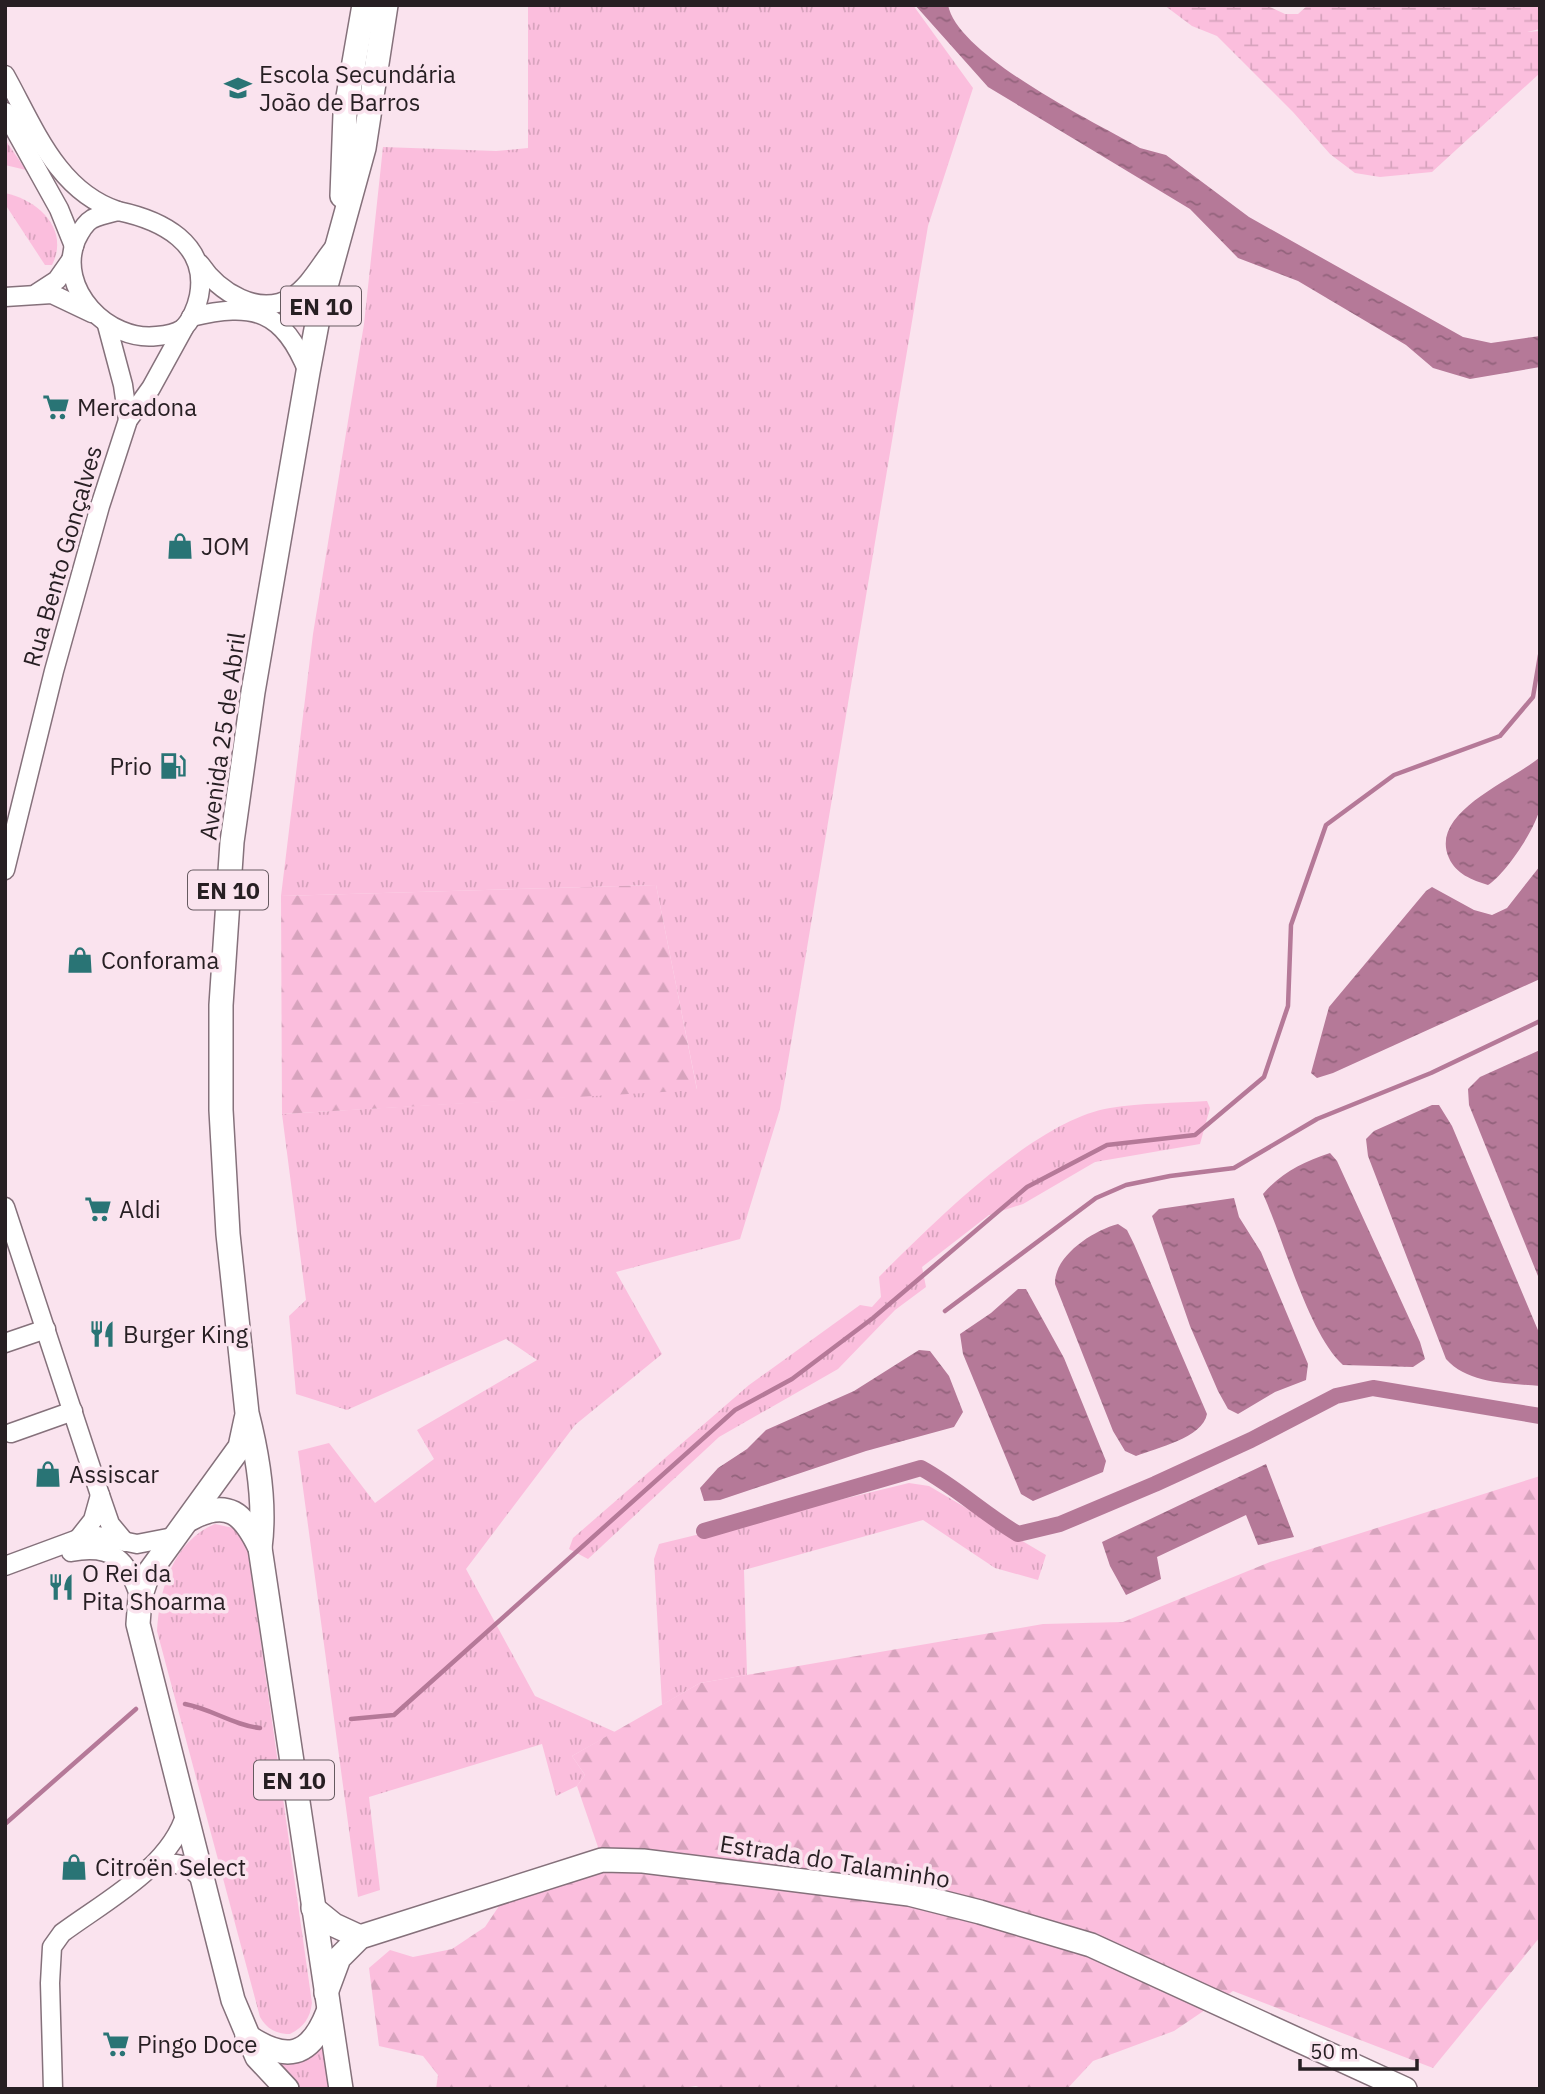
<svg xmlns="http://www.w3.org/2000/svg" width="1545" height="2094" viewBox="0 0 1545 2094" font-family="'IBM Plex Sans',sans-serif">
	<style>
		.grass { fill: url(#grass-tufts) }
		.forest { fill: url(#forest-firs) }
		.wetland { fill: url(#wetland-marsh) }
		.water { fill: url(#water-ripples) }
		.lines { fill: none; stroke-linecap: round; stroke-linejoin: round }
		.stream { stroke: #b57998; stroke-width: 4.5 }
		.canal { stroke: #b57998; stroke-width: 16 }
		.minor-casing { stroke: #85717b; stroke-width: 21 }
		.major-casing { stroke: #85717b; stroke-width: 26 }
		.minor { stroke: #fff; stroke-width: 18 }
		.major { stroke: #fff; stroke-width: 23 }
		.labels { text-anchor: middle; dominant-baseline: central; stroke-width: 7; stroke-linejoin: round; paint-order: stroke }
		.shield { fill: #fae3ee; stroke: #665a60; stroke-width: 2 }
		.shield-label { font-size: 23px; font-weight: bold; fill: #271f23 }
		.poi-label { font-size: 24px; fill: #271f23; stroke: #fae3ee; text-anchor: start }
		.street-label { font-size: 24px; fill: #271f23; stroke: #fae3ee }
	</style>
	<defs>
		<pattern id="grass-tufts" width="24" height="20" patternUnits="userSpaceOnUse" patternTransform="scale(1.75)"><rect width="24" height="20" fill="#fbbedd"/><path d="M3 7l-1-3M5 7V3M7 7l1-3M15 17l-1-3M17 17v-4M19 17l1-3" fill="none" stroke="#d7a3bd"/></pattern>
		<pattern id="forest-firs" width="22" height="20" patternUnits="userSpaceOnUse" patternTransform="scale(1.75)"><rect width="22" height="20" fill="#fbbedd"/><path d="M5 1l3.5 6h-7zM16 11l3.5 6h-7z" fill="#d7a3bd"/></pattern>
		<pattern id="wetland-marsh" width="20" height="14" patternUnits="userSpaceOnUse" patternTransform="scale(1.75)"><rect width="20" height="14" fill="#fbbedd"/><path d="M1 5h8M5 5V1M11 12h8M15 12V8" fill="none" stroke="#d7a3bd"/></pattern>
		<pattern id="water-ripples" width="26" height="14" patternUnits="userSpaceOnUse" patternTransform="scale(1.75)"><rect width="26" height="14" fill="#b57998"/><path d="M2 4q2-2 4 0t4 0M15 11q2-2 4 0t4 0" fill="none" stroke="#93637c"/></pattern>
	</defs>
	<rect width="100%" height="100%" fill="#fae3ee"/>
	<g class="grass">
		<path d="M528,5H913L973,88L928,226L780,1109L740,1239L616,1272L662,1354L575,1425L466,1569L535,1696L615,1732L572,1756L585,1775L577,1786L556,1796L542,1744L369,1797L380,1890L358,1897L298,1451L329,1443L375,1503L434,1459L417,1430L537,1360L506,1339L347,1410L296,1394L289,1316L306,1300L282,1114L697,1089L656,885L281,896L313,634L364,324L383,147L496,151L528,148Z"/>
		<path d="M5,140L6,141L26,170L5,165Z"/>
		<path d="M5,193C38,200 70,229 52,265H45L5,204Z"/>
		<path d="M1207,1101L1210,1108L1200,1144L1095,1162L1023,1204L989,1215L922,1267L926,1287L895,1310L838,1369L719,1437L588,1559L569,1549L573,1538L749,1385L860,1305L872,1307L881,1297L879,1277C932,1224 1035,1120 1110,1108C1142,1103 1175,1103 1207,1101Z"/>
		<path d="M909,1483L929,1486L1046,1555L1038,1580L995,1568L923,1520L744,1570L747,1675L700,1683L662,1705L654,1559L659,1544Z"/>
		<path d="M215,1524L233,1528L247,1545L312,2003C310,2018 304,2027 290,2034C276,2034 267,2029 260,2017L157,1631C159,1590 173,1541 215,1524Z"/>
		<path d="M324,2039L332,2089H297L269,2062L285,2063Z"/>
	</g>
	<g class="forest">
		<path d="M656,885L697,1090L282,1114L281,896Z"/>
		<path d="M1540,1476V1937L1433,2068L1233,1991L1174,2031L1093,2061L1067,2089H704L696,2086L675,2089H436L438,2075L423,2056L379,2046L369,1968L390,1950L413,1957L452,1949L485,1927L501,1903L599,1850L577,1786L585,1775L572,1756L700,1683L1043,1624L1123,1622L1270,1562Z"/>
	</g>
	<path class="wetland" d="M1164,5H1266L1285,14H1298L1308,5H1540V29L1527,32L1540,31V73L1432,172L1380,177L1355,173L1330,154L1293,112L1217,36L1192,26Z"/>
	<g class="water">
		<path d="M915,5H948C958,56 1094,122 1140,148L1166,155L1249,217L1463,337L1491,343L1540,336V367L1470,379L1433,368L1406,345L1298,281L1238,258L1190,209L988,87Z"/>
		<path d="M1540,757C1540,773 1542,791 1540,807C1537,827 1505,875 1488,885C1472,880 1456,874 1449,858C1428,812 1514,780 1540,757Z"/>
		<path d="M1540,866V979L1333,1073L1317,1078L1311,1073L1329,1007L1426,891L1432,887L1474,910L1492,915L1507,908Z"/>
		<path d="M1540,1050V1281L1469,1105L1468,1089L1480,1077Z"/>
		<path d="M1432,1105H1439L1452,1126L1540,1335V1386C1508,1383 1468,1384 1446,1359L1368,1156L1366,1139L1374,1131Z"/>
		<path d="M1330,1153L1337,1161L1420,1342L1425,1359L1413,1367L1343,1365C1308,1333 1284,1240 1263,1194C1281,1173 1303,1162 1330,1153Z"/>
		<path d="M1234,1198L1239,1217L1261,1252L1308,1364L1306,1380L1275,1392L1238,1414L1228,1409L1218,1391L1190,1326L1152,1216L1159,1209Z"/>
		<path d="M1118,1224L1127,1230L1134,1244L1207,1414C1203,1438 1156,1448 1136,1456L1125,1451L1113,1431L1055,1284C1054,1256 1092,1231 1118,1224Z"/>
		<path d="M1018,1289H1026L1064,1358L1106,1461L1103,1472L1033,1501L1021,1494L963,1354L960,1334L991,1313Z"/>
		<path d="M919,1350L930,1351L949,1376L963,1412L954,1427L866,1451L720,1500L704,1501L700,1488L718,1468L747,1449L766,1430L854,1391Z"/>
		<path d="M1266,1464L1294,1537L1258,1545L1246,1515L1157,1557L1161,1579L1126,1595L1110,1566L1102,1542Z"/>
	</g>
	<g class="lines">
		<g class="stream">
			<path d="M945,1311L1096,1198L1126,1185L1170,1176L1234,1168L1317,1119L1431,1073L1540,1021"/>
			<path d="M185,1704C212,1709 233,1725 260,1728"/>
			<path d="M351,1719L394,1715L735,1410L792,1379L873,1318L1027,1187L1107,1145L1195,1135L1264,1077L1288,1006L1291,925L1326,825L1394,775L1500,736L1533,697L1540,655"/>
			<path d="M5,1824L136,1709"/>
		</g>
		<path class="canal" d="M704,1531L921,1468C956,1487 984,1514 1018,1534L1060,1524L1155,1484L1251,1440L1336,1396L1373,1388L1540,1416"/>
		<defs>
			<g id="minor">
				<path d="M5,75C34,127 57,191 118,211"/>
				<path d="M5,112L59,209L74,246"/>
				<path d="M118,211C161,220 209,243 199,296C197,306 191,322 182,329C175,334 166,335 157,336C108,342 56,289 76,240C80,232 85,223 92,219C100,215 110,213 118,211Z"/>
				<path d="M200,264C218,291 259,318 292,297C311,285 322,261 337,244"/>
				<path d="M37,293L57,280L71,260"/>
				<path d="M5,297L52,294L92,313"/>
				<path d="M191,317C254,302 283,310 308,372"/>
				<path d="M107,325L123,385L128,420"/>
				<path d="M5,870L54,671L100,506L128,420L151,388L184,328"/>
				<path d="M5,1207L100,1495"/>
				<path d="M5,1343L46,1329"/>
				<path d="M11,1433L73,1411"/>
				<path d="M78,1539L93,1520L100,1495L110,1524L125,1542"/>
				<path d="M71,1552C113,1544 128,1560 140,1598"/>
				<path d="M5,1566L78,1539L98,1536L137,1544L173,1537"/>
				<path d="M149,1868C172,1861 189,1861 203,1882"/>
				<path d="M53,2089L50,1983L52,1947L62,1933C105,1901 171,1867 186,1813"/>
			</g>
			<g id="major">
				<path d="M342,196L345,114L364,5"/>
				<path d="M246,1419L240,1447L148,1574L140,1598L138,1624L233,2000L257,2057L287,2089"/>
				<path d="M190,1519C228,1498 244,1514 260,1548L341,2089"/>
				<path d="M260,1548C266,1503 258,1456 247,1413L228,1234L221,1110V1005L232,842L253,692L308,372L320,308L364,148L386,5"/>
				<path d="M313,1908L334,1925L360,1937"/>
				<path d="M326,1993L339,1958L360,1937L602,1860L643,1861L909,1894L980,1912L1091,1945L1405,2089"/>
				<path d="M247,2036C286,2062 310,2058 328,2012"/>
			</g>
		</defs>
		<use href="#minor" class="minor-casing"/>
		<use href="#major" class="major-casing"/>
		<use href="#minor" class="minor"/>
		<use href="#major" class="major"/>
	</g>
	<defs>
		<symbol id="school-bare" viewBox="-9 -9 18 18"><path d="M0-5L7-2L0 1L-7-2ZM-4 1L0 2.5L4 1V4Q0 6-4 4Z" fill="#297475" stroke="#fae3ee" stroke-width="2.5" paint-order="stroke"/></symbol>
		<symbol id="supermarket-bare" viewBox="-9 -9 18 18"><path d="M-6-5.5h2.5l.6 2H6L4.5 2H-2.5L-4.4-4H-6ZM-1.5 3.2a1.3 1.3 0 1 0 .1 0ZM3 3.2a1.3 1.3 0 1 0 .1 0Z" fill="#297475" stroke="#fae3ee" stroke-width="2.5" paint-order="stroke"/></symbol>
		<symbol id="shop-bare" viewBox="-9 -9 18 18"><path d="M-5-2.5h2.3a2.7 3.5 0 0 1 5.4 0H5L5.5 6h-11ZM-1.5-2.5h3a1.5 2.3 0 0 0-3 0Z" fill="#297475" stroke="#fae3ee" stroke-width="2.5" paint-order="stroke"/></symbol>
		<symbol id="fuel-bare" viewBox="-9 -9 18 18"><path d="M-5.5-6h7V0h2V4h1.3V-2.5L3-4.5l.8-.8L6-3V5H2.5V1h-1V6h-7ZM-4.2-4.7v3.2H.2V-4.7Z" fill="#297475" stroke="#fae3ee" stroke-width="2.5" paint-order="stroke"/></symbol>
		<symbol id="restaurant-bare" viewBox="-9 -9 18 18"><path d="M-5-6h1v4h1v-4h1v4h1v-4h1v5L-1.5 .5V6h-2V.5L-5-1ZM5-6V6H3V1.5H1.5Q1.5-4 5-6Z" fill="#297475" stroke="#fae3ee" stroke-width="2.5" paint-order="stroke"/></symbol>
	</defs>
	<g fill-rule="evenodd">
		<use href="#school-bare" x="219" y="69" width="38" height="38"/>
		<use href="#supermarket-bare" x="37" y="388" width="38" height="38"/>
		<use href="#shop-bare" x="161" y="527" width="38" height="38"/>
		<use href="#fuel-bare" x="154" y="747" width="38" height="38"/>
		<use href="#shop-bare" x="61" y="941" width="38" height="38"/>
		<use href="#supermarket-bare" x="79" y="1190" width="38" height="38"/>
		<use href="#restaurant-bare" x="83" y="1315" width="38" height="38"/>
		<use href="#shop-bare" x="29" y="1455" width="38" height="38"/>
		<use href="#restaurant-bare" x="42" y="1568" width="38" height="38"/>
		<use href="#shop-bare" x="55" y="1848" width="38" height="38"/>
		<use href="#supermarket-bare" x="97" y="2025" width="38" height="38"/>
	</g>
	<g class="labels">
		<g class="shield">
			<rect x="281" y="286.5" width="80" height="39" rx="5"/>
			<rect x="188" y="870.5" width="80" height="39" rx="5"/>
			<rect x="254" y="1760.5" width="80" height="39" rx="5"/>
		</g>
		<g class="shield-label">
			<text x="321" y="306">EN 10</text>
			<text x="228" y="890">EN 10</text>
			<text x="294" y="1780">EN 10</text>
		</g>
		<g class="poi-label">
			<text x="259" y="74">Escola Secundária<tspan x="259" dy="28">João de Barros</tspan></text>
			<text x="77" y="407">Mercadona</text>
			<text x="201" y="546">JOM</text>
			<text x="152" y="766" text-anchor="end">Prio</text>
			<text x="101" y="960">Conforama</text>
			<text x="119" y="1209">Aldi</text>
			<text x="123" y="1334">Burger King</text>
			<text x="69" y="1474">Assiscar</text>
			<text x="82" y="1573">O Rei da<tspan x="82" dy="28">Pita Shoarma</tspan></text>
			<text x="95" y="1867">Citroën Select</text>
			<text x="137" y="2044">Pingo Doce</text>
		</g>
		<g class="street-label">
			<text transform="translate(62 556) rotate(-74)">Rua Bento Gonçalves</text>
			<text transform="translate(222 736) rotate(-82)">Avenida 25 de Abril</text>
			<text transform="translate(835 1861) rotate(9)">Estrada do Talaminho</text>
		</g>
	</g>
	<rect width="1545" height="2094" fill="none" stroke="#271f23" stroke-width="14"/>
	<path d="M1300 2059v10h117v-10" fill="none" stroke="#271f23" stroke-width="3.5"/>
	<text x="1310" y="2059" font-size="21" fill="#271f23" stroke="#fae3ee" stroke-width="5" paint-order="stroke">50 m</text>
</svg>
